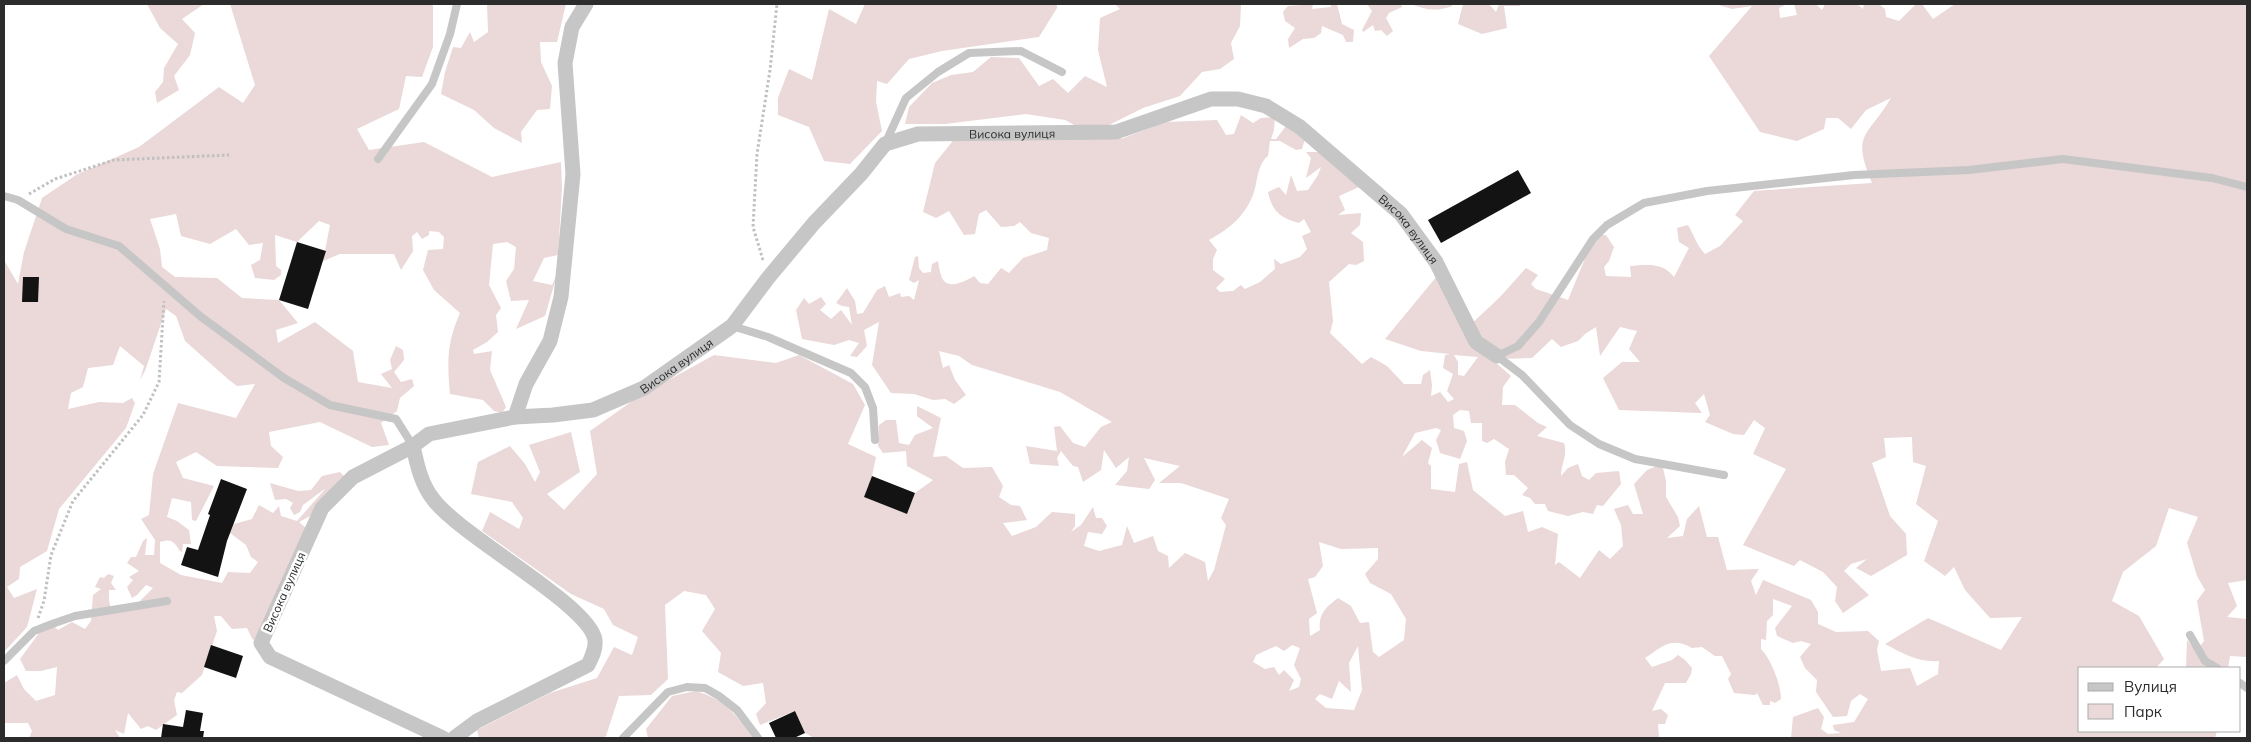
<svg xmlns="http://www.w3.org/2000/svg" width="2251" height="742" viewBox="0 0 2251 742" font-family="Mulish,sans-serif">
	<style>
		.green { fill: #ebd8d8; fill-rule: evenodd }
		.building { fill: #131313 }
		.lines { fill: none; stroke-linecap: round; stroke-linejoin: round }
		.path { stroke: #c0c0c0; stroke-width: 3; stroke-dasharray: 2.5 2.5; stroke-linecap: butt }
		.lane { stroke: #c6c6c6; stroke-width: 8 }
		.street { stroke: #c6c6c6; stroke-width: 15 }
		.labels { text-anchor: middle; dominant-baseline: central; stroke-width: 5; stroke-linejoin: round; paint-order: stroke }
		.street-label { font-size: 12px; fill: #2c2c2c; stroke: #fff }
	</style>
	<rect width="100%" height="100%" fill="#fff"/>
	<g class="green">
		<path d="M147,4H204L182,19L195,33L190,55L174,76L179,90L157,103L155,92L163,82L164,68L178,44L160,28Z"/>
		<path d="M230,4H433V47L422,77L406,76L399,109L357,129L369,150L424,142L492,177L561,162L562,188L558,255L544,258L533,281L552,285L558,271L545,316L516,329L529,300L511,301L506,281L514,269L516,247L507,242L493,244L489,285L501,308L496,315L498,332L487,342L473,350L474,354L492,351L490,370L506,407L502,413L494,411L483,400L450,394C447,362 447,342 460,313L434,290L423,270L428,250L443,249L444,237L439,232L429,231V235L422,239L417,232L412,236L413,251L401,270L394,254H340L323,261L330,225L319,221L297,242L275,235L276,266L281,270V275L274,280L255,278L251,265L260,260L263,243L249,245L236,229L210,244L181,236L176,214L150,219L160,249L162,267L175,277L217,278L242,298L279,300L298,323L276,330L278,343L315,322L353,351L358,382L392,388L381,374L392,369L390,360L396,346L403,350L404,360L394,372L401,382L412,379L414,386L400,398L397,411L381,423L389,445L372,447L320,422L269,432L271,446L283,457L278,468L217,466L196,452L176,462L183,478L214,486L196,521L192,520L191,502L172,498L167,517L177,521L189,530L191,544H183L182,552L180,551C174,542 172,538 160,542V563L181,575L222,583L228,572L250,573L258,562L251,557L246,545L230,533L234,524L252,519L259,505L273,513L279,506L281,516L297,521L326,488L303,505L300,512L294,515L290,508L293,503L286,499L275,500L270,483L298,491L311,490L322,476L340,472L345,477L312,515L299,522L306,528L261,634L253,640L247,628L232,629L221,616H214L217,631L202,675L182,693L177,692L174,700L177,715L156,730L148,726L141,729L128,713L124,734L115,730L120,738H29L32,731L28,723H4V683L17,675L24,689L36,701L55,695L57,667L41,671H26L20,659L42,629L52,624L58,630L72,622L85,629L91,621L93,595L101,589L95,587L100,577L104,578L108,574L114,576L111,583L116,590H109C109,597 108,602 112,609L133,608L153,588L146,585L137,595L132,598L127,587L133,580L129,577L139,571L127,563L131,557H136L143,541L147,538L145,555H154L155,540L141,519L149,515L153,474L178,403L236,418L255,384L237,386L229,380L185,341L176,316L166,309L145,371L140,380L144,366L120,346L113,365L88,368L83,387L71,393L68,409L99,402L123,403L132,398L135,403L126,428L59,509L47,551L20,567L19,579L7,587L14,598L37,589L27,627L4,652V260L18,284L24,252L42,198L76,175L139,147L219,87L243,103L255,85Z"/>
		<path d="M487,4H566L557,42H540L541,62L552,86L550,109L537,110L521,132L522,143L494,128L474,110L441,94L445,72L453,47L461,48L470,32L474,42L488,32Z"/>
		<path d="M865,4H1057V8L1039,37L942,51L909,59L887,84L877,81L876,102L882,131L850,164L824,161L809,127L778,115V98L789,69L812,80L829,9L856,24Z"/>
		<path d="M1115,4H1241L1240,26L1231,43L1234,59L1220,69L1202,72L1180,96L1143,108L1109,125L1078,127L1065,120L1026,114L945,124H905L909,107L932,83L951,75L973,72L991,57L1019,58L1039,86L1053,79L1068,93L1085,76L1107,87L1098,50L1100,18L1120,9Z"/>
		<path d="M1313,4L1312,9L1331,7L1330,4H1337L1342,24L1354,30L1353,42H1346L1343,35L1322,26L1321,33L1314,38L1303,39L1289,48L1288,39L1295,28L1285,21L1283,12L1288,6Z"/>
		<path d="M1367,4H1401L1402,7L1389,13L1386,18L1393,31L1387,36L1381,30L1375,31L1373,25L1363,32L1362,30L1372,11Z"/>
		<path d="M1411,4H1452V6C1436,12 1426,10 1411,4Z"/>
		<path d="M1463,4H1489L1496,12L1499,4H1521L1520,6H1504L1507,28L1482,34L1458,24Z"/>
		<path d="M1715,4H1787L1779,8L1780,18L1797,15L1794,4H1816L1822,10L1825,4H1857L1863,9L1864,4H1879L1885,9L1886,17L1899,21L1916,4H1922L1933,19L1955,4H2247V580L2228,583L2237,606L2227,617L2247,619V657L2230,656L2228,668H2186L2187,640L2196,651L2204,641L2197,601L2205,590L2197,576L2187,543L2198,517L2169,508L2156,546L2123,572L2112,601L2139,616L2164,659L2156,668H2080V731H2217L2215,738H1791L1793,717L1818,708L1824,717L1821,729L1828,734L1841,733L1834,730L1833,725L1854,722L1868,699L1860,694L1851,701L1847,716L1833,717L1816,692L1817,680L1805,668L1800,657L1811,644L1801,641L1793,643L1777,636L1775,628L1792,606L1773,599V615L1767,621L1766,640L1761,639V649C1771,659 1781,685 1781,699L1775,703L1770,701V705H1763L1757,693L1755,695L1734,693L1728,679L1731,674L1722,656H1715L1702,647L1692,648C1671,636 1662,647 1645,658L1652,667L1672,660L1678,655L1685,660L1692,668L1691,674L1686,683H1665L1652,711L1661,709L1668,715L1665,724H1658L1659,738H814L805,733L795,711L760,725L756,714L766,703L763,683L743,686L718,672L721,653L702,631L715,609L706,595L684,591L665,605L668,679L651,695L619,696L606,736L603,738H479L477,730L550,693L597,678L614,647L632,655L638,637L613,625L604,609L571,594L482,531L490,512L519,529L523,518L512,502L471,494L478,462L510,446L525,464L535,482L540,472L529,445L571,432L580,472L547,494L564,510L597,474L590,431L638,397L714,355L776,363L799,355L853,384L865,405L848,444L876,457L872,476L864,497L907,514L915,493L933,480L907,466L906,451L883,453L878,446L879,425L886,420H896L899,443L909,445L915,435L933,428L917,416V406L941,418L933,457L946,456L963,468L992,467L1003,486L999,497L1011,505L1020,506L1027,520L1003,523L1012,536L1036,527L1052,512L1075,514V526L1071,532L1081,525L1093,507L1096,518H1102L1107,526L1102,534L1088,532L1084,546L1099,551L1122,545L1127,526L1134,543L1153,536L1158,551L1168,556L1169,568L1185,553L1205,562L1208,581L1214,570L1226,525L1221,518L1229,499L1181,483H1159L1180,466L1144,458L1155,480L1149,489L1115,485L1127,471L1129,457L1116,468L1104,450L1101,470L1083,482L1078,467L1073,466L1061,451L1057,458L1059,466L1030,464L1026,446L1057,451L1054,427L1060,426L1073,443L1085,447L1101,427L1112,422L1060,392L972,365L959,356L939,351L943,368L949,365L955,380L966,395L954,404L945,399L933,400L914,394L891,393L872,365L879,322L864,330L867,346L857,357L850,356L859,343L849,340L834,345L802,339L796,310L804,298L809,304L821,297L826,304L820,310L831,319L841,310L852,325L849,307L842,306L836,303L847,288L855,301L857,314L863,313L877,290L885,286L889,297L900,293L901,297L909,296L914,300L919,280L914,283L909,280L915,257L918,256L919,268L923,273L931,272L932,264L938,261C939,267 940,276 944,281C951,289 968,280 974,276L980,283L988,284L1001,268L1009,273L1023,258L1047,250L1049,238L1031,233L1020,222L1014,226L1001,227L986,210L979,214L975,234L964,235L949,211L936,218L923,212L935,163L956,137L1126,131L1121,139L1166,122L1217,120L1226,135L1234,134L1241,115L1253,123L1261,118L1275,117L1274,130L1271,139H1276L1286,126L1305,139L1302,149L1296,150L1280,141H1270L1268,156C1257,164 1258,182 1253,195C1244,217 1229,229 1209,240L1217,250L1213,259V270L1225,279L1216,288L1220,292L1233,291L1241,285L1245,289L1260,282L1275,269L1274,259L1281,264L1300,257L1307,249L1302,236L1311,232L1304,219L1299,223C1280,218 1272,211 1268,192L1279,187L1286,195L1291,175L1297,191L1308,190L1318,175L1321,167L1306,178L1311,158L1306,152H1322L1359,187L1339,196L1345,210L1338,215L1361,213L1360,225L1351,233L1363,242L1364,261L1356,265L1349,264L1329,282L1333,321L1330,333L1362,364L1371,357L1387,366L1404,384H1421L1423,375L1430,370L1432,385L1431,396L1440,392L1448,402L1454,399L1447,391L1453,374L1443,368L1445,355L1450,354L1421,351L1385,339L1437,276L1466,329L1500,297L1526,268L1538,275L1531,284L1536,289L1568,300L1593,239L1599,235H1606L1614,247L1609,261L1604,267L1606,276L1631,277L1630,266C1648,265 1662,262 1674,277L1689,248L1679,242L1677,228L1688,225C1694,235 1697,246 1705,254L1720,246L1743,221L1735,215L1754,191L1872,183C1851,133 1867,138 1891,98L1866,110L1851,129L1838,118H1826L1824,129L1797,141L1760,132L1709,56L1752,6L1732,9ZM1596,327L1600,356L1620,327L1637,331L1629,349L1640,362H1622L1603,378L1619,410L1702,413L1695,403L1704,394L1710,415L1705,422L1733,434L1744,435L1754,420L1765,428L1753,454L1786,469L1743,545L1794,566L1800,560L1823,572L1837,587L1835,601L1843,613L1869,595L1844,571L1851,564L1867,559L1856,568L1871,576L1907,555L1906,534L1890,516L1872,463L1886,457L1884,438L1912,437L1913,462L1926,466L1916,504L1938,521L1924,561L1945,576L1954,567L1965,590L1990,618L2022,617L2001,650L1928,618L1885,644C1902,653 1919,663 1939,661L1938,674L1917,686L1910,668L1881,671L1877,650L1879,641L1868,631L1836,632L1818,624V612L1811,600L1763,580L1756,595L1751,581L1759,569L1727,570L1718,537H1707L1699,506L1687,519L1683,536L1667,538L1680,526L1678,517L1666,497V481L1662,464L1647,470L1634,484L1643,514H1633L1628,505L1614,509L1621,525L1623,546L1610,559L1599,550L1580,578L1559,562L1555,565L1558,534L1542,527L1528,532L1523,511L1505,516L1473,490L1467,462L1459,464L1455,492L1431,489V466L1428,463L1432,448L1422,440L1402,457L1415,433L1436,428L1441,430L1436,440L1440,453L1460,459L1467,441L1464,431L1454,428L1453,415L1460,410L1469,411L1471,423H1482V441L1487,443L1494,439L1509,449L1505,462L1506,475H1514L1528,488L1522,495L1530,498L1535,504H1545L1548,511L1568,516L1583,512L1593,514L1597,505L1603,506L1621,484L1619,471L1596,473L1589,480L1582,476L1578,464L1568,468L1561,476C1561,464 1568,455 1564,443L1537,436L1547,427L1538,423L1515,405H1502L1503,387L1511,376L1494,361L1497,359L1532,358L1552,339L1561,347L1578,341L1585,334ZM1454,355L1478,357L1464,376L1458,375V362ZM1319,542L1341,549L1378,548V559L1365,574L1370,583L1391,594L1406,619L1404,640L1379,657L1373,652L1369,622L1360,623L1351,606L1338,598C1326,607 1318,614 1320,630L1310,636L1309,619L1317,613L1308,579L1315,577L1323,566ZM1292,645L1300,648L1294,665L1301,679L1299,687L1289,691L1294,680L1284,670L1279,675L1274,667L1265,669L1253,662L1256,655L1276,646L1284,651ZM1358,646L1362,690L1354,710L1326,708L1315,699L1320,694L1332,699L1339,681L1351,692L1349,663Z"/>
		<path d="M696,691C727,701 734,713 753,738H648L646,729L672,696Z"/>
	</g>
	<g class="building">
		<path d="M1518,170L1531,193L1441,243L1428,220Z"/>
		<path d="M297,242L326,251L308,309L279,300Z"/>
		<path d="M23,277H39L38,302H22Z"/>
		<path d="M872,476L915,493L907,514L864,497Z"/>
		<path d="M221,479L247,489L227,541L218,577L181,565L187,547L198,550L210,515L208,514Z"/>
		<path d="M211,645L243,656L236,678L204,667Z"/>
		<path d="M186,710L203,713L200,731H204L203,738H161L163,724L183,727Z"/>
		<path d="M795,711L805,733L794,738H776L769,723Z"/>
	</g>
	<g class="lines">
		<g class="path">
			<path d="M29,194L55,179L114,160L229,155"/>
			<path d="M763,260L753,227L757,154L770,70L777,4"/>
			<path d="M38,618L44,601L51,555L73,501L143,415L159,382L164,301"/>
		</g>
		<g class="lane">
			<path d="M885,144L906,98L938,72L969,53L1021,51L1062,72"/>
			<path d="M378,159L432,84L450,34L457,4"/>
			<path d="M4,196L18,200L66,229L119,246L200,316L284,378L330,405L396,419L413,446"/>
			<path d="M732,326L768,337L851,373L865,387L873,408L875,440"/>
			<path d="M1724,475L1635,459L1599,444L1570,425L1522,375L1497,356L1518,346L1539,322L1593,239L1607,225L1644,203L1707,191L1854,175L1969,170L2063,159L2212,178L2247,187"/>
			<path d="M2190,635L2205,661L2217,668"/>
			<path d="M4,661L34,631L52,624L75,616L167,601"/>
			<path d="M2240,683L2247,688"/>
			<path d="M623,738L668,692L687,687L705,688L719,696L737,710L758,738"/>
		</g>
		<g class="street">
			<path d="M515,417L526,384L550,341L561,297L573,174L565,63L572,27L586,4"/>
			<path d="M413,446L353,477L322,508L261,643L270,657L443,738"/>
			<path id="s1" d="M454,738L477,721L588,665C592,657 596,649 595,640C590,605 460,536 433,499C421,484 417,464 413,446L429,434L515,417L553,415L593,410L644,388L732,326L768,278L814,223L861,174L885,144L918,134L1116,132L1211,99H1238L1266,106L1300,127L1401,214L1436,262L1476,342L1497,356"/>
		</g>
	</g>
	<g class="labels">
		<g class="street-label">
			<text stroke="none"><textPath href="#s1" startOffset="1169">Висока вулиця</textPath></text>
			<text stroke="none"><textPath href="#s1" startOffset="1619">Висока вулиця</textPath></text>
			<text stroke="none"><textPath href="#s1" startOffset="734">Висока вулиця</textPath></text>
			<text transform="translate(284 592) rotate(-66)">Висока вулиця</text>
		</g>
	</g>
	<rect width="2251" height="742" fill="none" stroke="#2c2c2c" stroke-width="10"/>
	<rect x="2078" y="667" width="162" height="65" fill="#ffffff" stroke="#ababab"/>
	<rect x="2088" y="683" width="25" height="8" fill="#c6c6c6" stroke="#ababab"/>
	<text x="2124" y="692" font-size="15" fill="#2c2c2c">Вулиця</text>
	<rect x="2088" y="704" width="25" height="15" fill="#ebd8d8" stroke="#ababab"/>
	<text x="2124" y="717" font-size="15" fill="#2c2c2c">Парк</text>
</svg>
